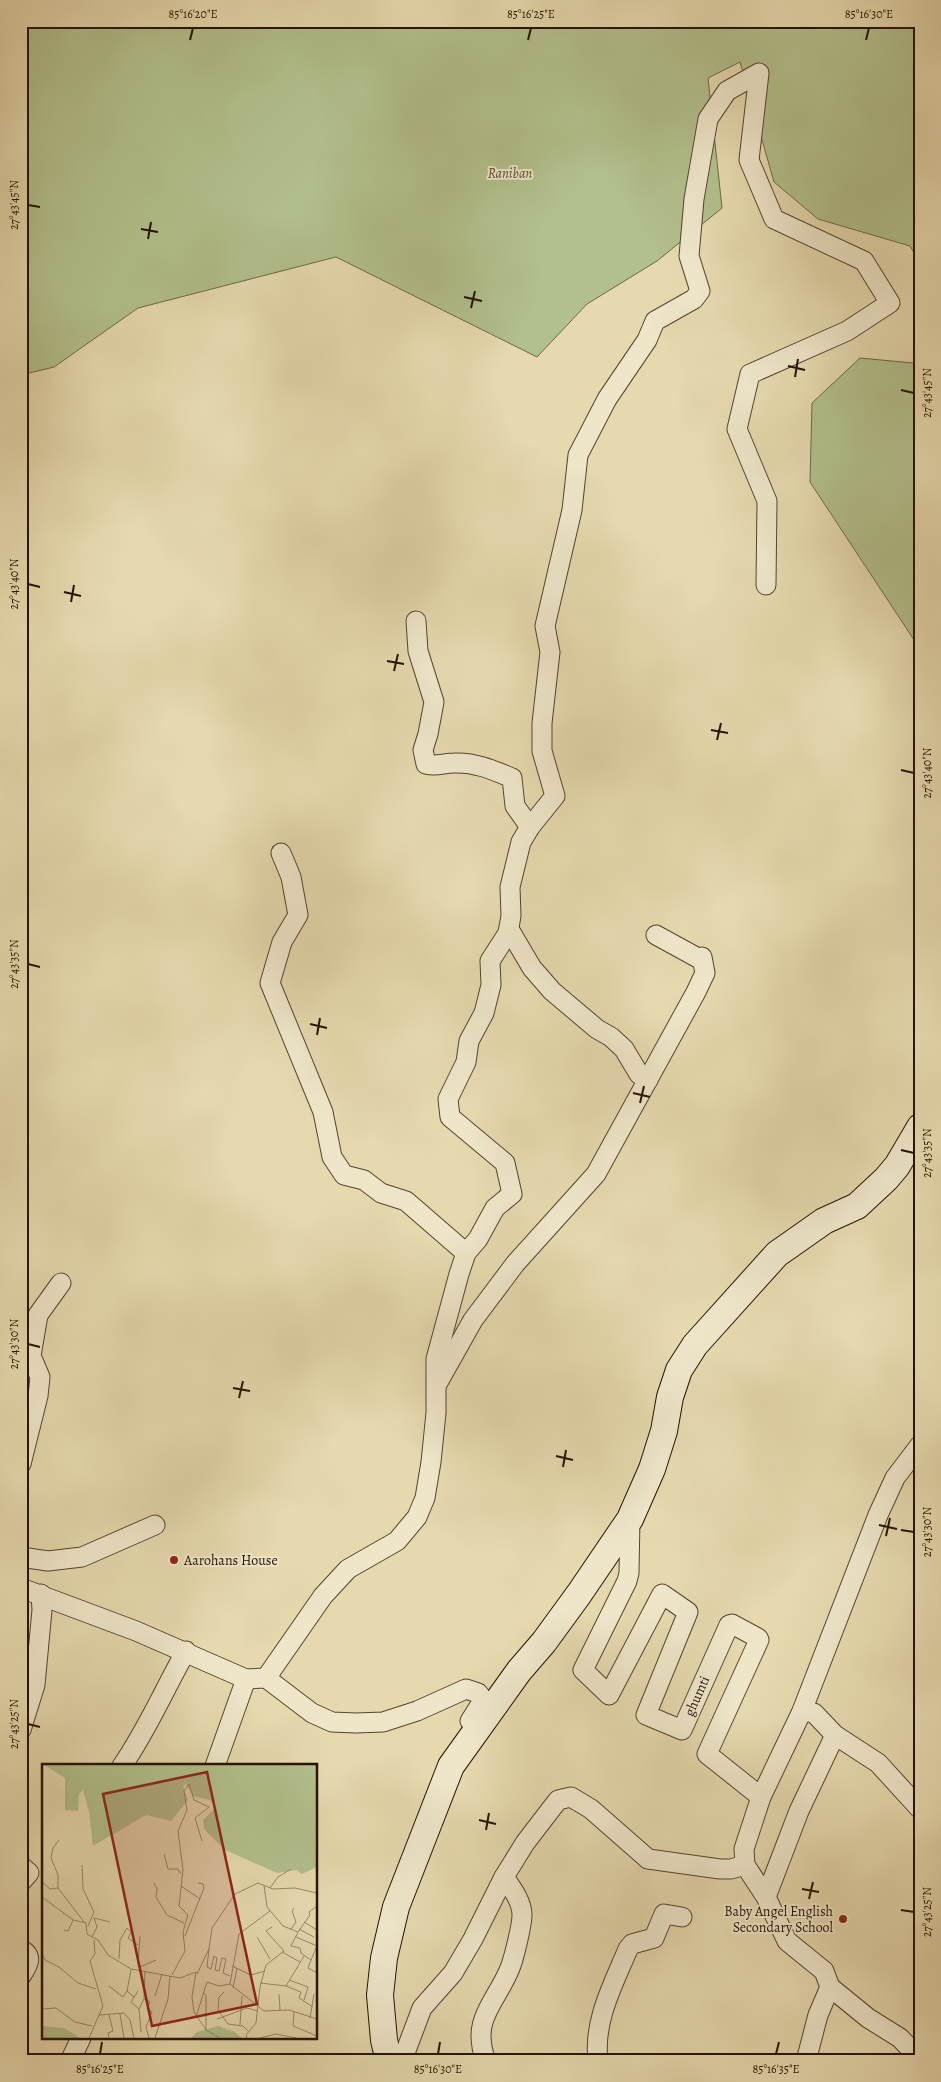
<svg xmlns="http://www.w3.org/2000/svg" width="941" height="2082" viewBox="0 0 941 2082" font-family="Alegreya,serif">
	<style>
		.green { fill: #b2c08c; stroke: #6b6946 }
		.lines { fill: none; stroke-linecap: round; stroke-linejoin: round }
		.street-casing { stroke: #54442c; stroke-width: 21 }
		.secondary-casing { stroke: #241200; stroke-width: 28 }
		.street { stroke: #efe6ca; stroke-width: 19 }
		.secondary { stroke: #efe6ca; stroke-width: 26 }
		.ticks { fill: none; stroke: #241200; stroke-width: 2 }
		.poi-dot { fill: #8f2418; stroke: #efe6ca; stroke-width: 2 }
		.labels { text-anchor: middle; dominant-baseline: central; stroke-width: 4; stroke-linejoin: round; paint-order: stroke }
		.park-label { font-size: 14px; font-style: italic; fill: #564f31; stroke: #efe6ca }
		.poi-label { font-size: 14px; fill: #241200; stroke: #efe6ca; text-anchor: start }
		.street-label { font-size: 14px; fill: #241200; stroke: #efe6ca }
		.inset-road { fill: none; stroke: #988968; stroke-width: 1 }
		.view { fill: #8f2418; fill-opacity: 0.15; stroke: #8f2418; stroke-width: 2.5 }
		.inset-edge { fill: none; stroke: #241200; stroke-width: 2.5 }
		.neatline { fill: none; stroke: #241200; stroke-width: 2 }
		.ticks-label { font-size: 12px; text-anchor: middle; fill: #241200 }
	</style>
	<rect width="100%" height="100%" fill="#e6d9ae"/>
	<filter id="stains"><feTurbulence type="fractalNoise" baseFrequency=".004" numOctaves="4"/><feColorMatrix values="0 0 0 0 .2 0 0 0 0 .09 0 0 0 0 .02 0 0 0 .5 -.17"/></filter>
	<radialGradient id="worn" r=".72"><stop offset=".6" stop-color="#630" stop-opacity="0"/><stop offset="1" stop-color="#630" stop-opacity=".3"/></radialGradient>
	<g class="green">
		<path d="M21,21H920V263L910,246L818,219L774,182L740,62L708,78L722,208L657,261L587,304L537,357L336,257L138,308L54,367L21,375Z"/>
		<path d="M920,355V649L810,482L812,403L860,358L913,363Z"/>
	</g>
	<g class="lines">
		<defs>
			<g id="street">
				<path d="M416,621L418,651L434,702L428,734L423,750L426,764C437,767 443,763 454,763C475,762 493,770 512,778L515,806L530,827"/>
				<path d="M281,853L291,877L298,915L282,942L270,983L323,1112L332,1157L344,1175L364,1180L381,1193L406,1201L466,1253"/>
				<path d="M509,929L532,968L552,991L597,1029L611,1037L624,1049L639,1074L648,1080"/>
				<path d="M437,1384L473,1320L515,1264L596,1174L696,992L705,973L702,957L698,958L656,935"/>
				<path d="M920,1445L895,1478L878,1515L802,1711L761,1797L744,1849L745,1865L766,1897L787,1941L824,1971L830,1987L868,2018L900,2038L920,2059"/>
				<path d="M21,1464L38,1396L40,1377L31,1356L38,1315L61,1283"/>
				<path d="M630,1519L629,1573L627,1581L583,1670L609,1695L662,1594L688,1612L646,1715L682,1730L729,1625L732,1624L758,1638L759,1640L707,1754L761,1797"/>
				<path d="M21,1557L48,1561L82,1557L155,1525"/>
				<path d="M21,1588L136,1631L246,1679L266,1678L312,1713L332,1722L356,1723L383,1722L417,1711L466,1689L478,1693L482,1698V1702L470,1721"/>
				<path d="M266,1678L323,1596L348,1569L397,1541L417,1517L425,1498L431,1462L436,1413V1359L459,1274L466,1253L478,1239L495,1208L512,1194L505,1163L450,1117L448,1099L466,1062L469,1041L484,1013L491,985L490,961L508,933L511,916L510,887L521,842L530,827L555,796L542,751V723L550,652L545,626L572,510L578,455L607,399L647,340L655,321L694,299L700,291L689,256L694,199L708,119L727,91L759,73L749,160L774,219L864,261L890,303L847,331L750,374L737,429L767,501L766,585"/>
				<path d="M802,1711L814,1713L835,1735L878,1763L920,1809"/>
				<path d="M21,1730L35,1685L42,1610L41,1594"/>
				<path d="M122,1766C147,1730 164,1690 186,1651"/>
				<path d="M215,1766L246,1679"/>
				<path d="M21,1866L29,1873L21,1882"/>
				<path d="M766,1897L799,1811L835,1735"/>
				<path d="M21,1949C34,1957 28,1965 21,1976"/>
				<path d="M70,2061L81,2038"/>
				<path d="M402,2061L422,2008L453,1973L473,1939L504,1877L525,1843L558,1800L571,1797L591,1809L648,1859L720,1869H731L745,1865"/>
				<path d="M486,2061C470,2019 496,2003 510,1968C514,1958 522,1925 522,1915C522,1901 511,1887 504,1877"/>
				<path d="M598,2061C593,2021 613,1985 628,1949L632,1944L654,1938L664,1914L682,1917"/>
				<path d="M806,2061L818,2015L830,1987"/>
			</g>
			<path id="secondary" d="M389,2061L384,2040L380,1995L384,1958L396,1907L451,1766L519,1671L544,1642L579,1594L630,1519L652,1469L664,1431L670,1397L679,1370L695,1345L777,1254L824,1221L857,1206L886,1179L897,1166L920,1127"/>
		</defs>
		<use href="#street" class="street-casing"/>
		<use href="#secondary" class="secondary-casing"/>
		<use href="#street" class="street"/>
		<use href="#secondary" class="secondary"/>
	</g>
	<path class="ticks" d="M190,40L193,28M528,40L531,28M866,40L869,28M28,205L40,207M141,229L158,232M148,239L151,222M464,297L482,301M471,308L475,291M788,366L805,370M795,377L798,359M901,390L914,393M28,584L40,587M64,592L81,596M71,602L74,585M387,661L404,664M394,671L398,654M711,730L728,733M717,740L721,723M901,770L914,773M28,964L40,967M310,1024L327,1028M317,1035L320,1018M633,1093L650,1097M640,1103L644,1086M901,1150L914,1153M28,1344L40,1347M233,1388L250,1391M239,1398L243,1381M556,1456L573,1460M563,1467L566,1450M879,1525L897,1529M901,1530L914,1532M886,1536L890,1518M28,1724L40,1727M479,1820L496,1824M486,1830L489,1813M802,1889L819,1892M809,1899L813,1882M901,1910L914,1912M100,2054L102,2042M438,2054L440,2042M776,2054L779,2042"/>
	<g class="poi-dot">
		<circle cx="174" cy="1560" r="5"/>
		<circle cx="843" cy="1919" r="5"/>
	</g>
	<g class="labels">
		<g class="park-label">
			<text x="510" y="173">Raniban</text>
		</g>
		<g class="poi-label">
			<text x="184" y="1560">Aarohans House</text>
			<text x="833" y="1911" text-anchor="end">Baby Angel English<tspan x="833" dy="16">Secondary School</tspan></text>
		</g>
		<g class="street-label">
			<text transform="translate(697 1696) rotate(-66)">ghumti</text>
		</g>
	</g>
	<g transform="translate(42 1764)">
		<rect width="275" height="275" fill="#e6d9ae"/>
		<path d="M2,1H275V103L260,110L254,106L235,109L183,86L162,65L161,56L174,43L168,36L151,32L144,20L141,22L146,36L129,57L104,51L51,82L47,48L41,26L37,30L36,47L23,46V14ZM0,262L22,264L38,274H0ZM176,262L193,268L199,274H149L155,268Z" fill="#b2c08c"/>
		<path class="inset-road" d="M17,76L11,84L9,94L16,111V124L42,158M122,90L126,105H136L139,110M40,101L41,125L52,148L46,162M0,118L8,125L16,124M112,119L115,125L114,133L125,151L142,159M222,121L225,143L241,162L256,168L249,182L258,184L259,189L269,196L266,204L275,209M139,122L158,135M228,124L236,113L249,105M0,133L31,156L44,159L45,170L56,176L66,191L89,205L138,214L154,208L150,233L152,248L164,266L178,274M228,147L197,170L188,220L222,247L247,246L275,255M262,158L275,166M249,165L254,158L250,147L252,144M257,165L272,173M22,166L26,167L31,156M256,168L268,151L267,148L275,142M98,172L96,200L99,207M143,172L162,124L161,120L156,119M50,173L55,163L52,154L68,158M215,173L228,195M254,173L275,182L269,196M167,185L165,203L169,205L172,192L175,194L173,206L177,207L180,194L184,195L181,209L188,212M240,188L258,198M0,190L3,196L17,203L36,219L54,225M77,195L78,176L85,164L89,168L86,174L96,181M190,202L209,211L223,207M98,203L114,196M103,207L102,235L108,238L105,245L110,248L104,263L107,274M155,210L167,185L170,164L193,130L216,119L231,125L253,124L275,129M130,211L143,187L141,168L146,151L137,142L141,106L136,67L145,46L142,27L147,20L152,36L167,43L153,54L160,77M247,216L266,223L262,236M218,219L244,222L262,192M67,222L81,233L85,227L92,233M244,222L259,228L257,234L271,243M191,224L195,204M85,227L89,206M96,227L89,238L97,245M161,228L164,231V266M182,228L177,233L176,246L186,260L201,262L207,268M237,230L238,246M113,232L120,210M0,245L14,244L33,258L50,262M252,248L251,262L275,272M78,250L82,274M57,251L82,249L88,256L92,274M154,253L165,218L177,222L188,220M268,254L272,230M175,255L205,244L216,247M198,261L200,232M99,268L97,245L102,235M47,274L61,242L48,197L53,190L52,176M67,274L66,269L71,267L67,251M113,274L126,235L128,212M205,274L204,271L214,259L218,223L224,201L242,187L224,167L230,163M218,274L234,270L254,274"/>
		<path class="view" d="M165,8L215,240L110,262L61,30Z"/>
		<rect width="275" height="275" class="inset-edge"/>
	</g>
	<rect width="941" height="2082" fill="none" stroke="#e6d9ae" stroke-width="55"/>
	<rect x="28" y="28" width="886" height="2026" class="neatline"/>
	<g class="ticks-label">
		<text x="193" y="18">85°16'20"E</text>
		<text x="531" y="18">85°16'25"E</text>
		<text x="869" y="18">85°16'30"E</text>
		<text transform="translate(14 205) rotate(-90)" y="4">27°43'45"N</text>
		<text transform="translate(927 393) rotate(-90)" y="4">27°43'45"N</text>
		<text transform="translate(14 584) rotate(-90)" y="4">27°43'40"N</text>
		<text transform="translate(927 773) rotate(-90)" y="4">27°43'40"N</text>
		<text transform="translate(14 964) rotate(-90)" y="4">27°43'35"N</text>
		<text transform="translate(927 1153) rotate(-90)" y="4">27°43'35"N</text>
		<text transform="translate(14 1344) rotate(-90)" y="4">27°43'30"N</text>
		<text transform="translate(927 1532) rotate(-90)" y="4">27°43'30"N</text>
		<text transform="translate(14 1724) rotate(-90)" y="4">27°43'25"N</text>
		<text transform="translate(927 1912) rotate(-90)" y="4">27°43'25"N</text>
		<text x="100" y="2073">85°16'25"E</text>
		<text x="438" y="2073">85°16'30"E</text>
		<text x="776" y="2073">85°16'35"E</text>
	</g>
	<rect width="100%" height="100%" filter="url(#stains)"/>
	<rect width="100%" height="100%" fill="url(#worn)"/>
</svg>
